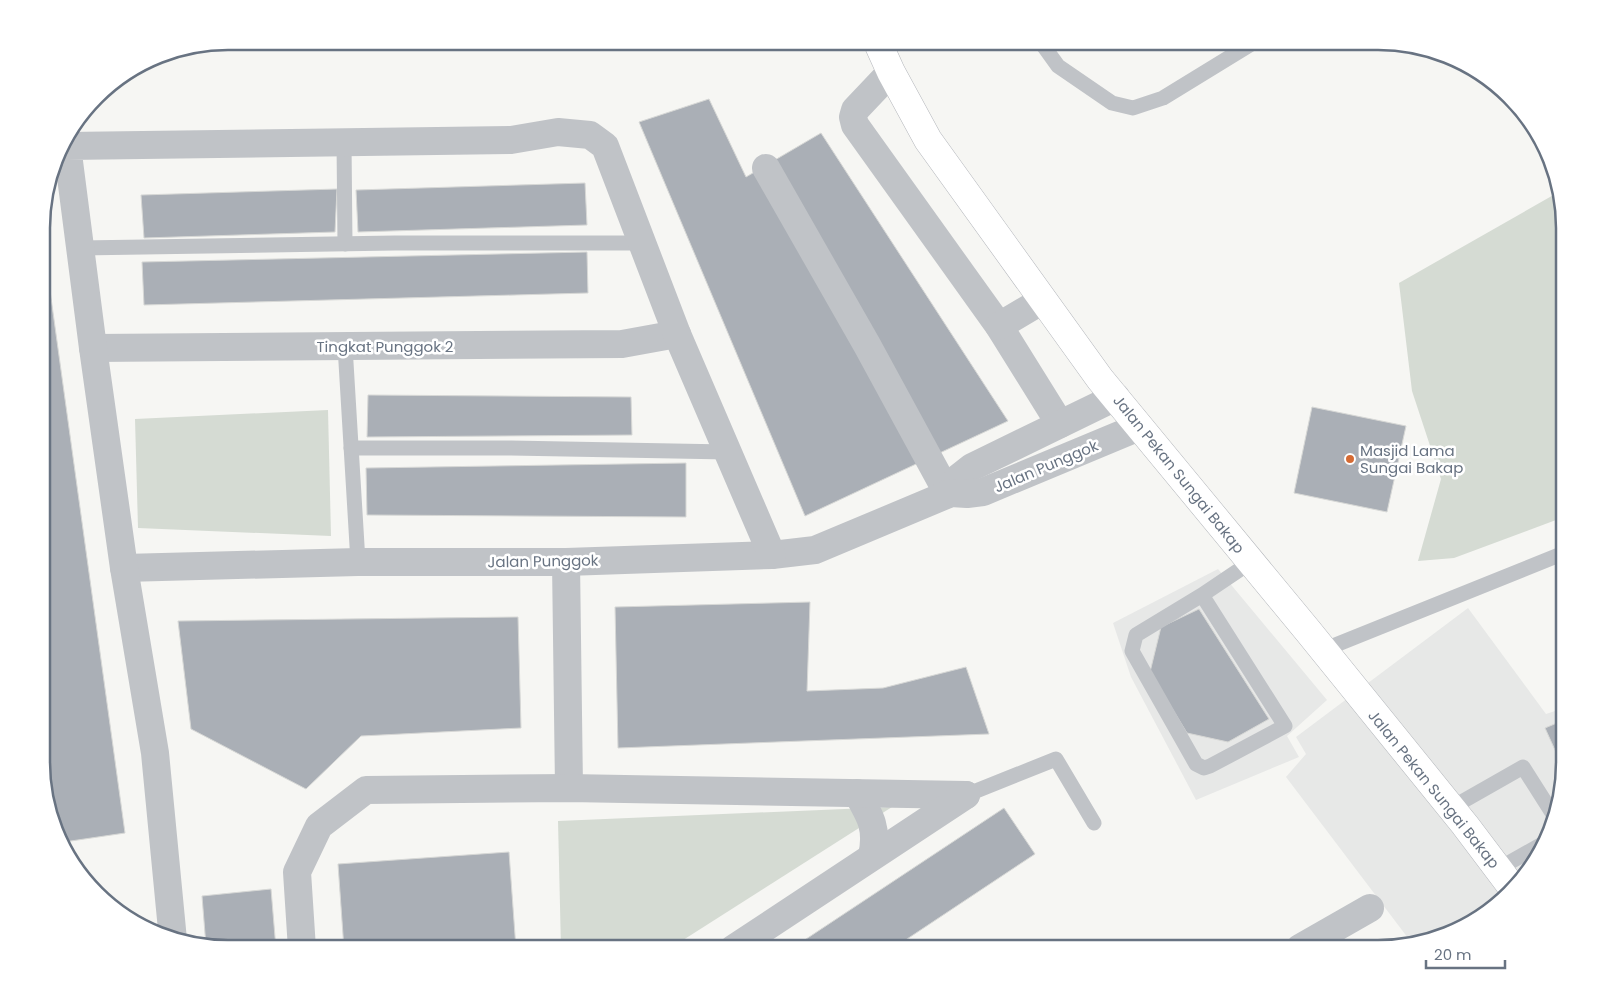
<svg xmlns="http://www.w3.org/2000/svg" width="1606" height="990" viewBox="0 0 1606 990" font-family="Poppins,sans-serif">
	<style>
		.built { fill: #e7e8e7 }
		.green { fill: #d5dbd3 }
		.building { fill: #aaafb6; stroke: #d7d8d6 }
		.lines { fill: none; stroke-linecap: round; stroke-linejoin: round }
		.secondary-casing { stroke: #b3b6bb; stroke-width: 29 }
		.service { stroke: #c0c3c7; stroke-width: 15 }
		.minor { stroke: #c0c3c7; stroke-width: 28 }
		.secondary { stroke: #fff; stroke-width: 28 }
		.poi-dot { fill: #d56b34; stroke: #fff; stroke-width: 2 }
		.labels { text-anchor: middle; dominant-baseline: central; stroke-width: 5; stroke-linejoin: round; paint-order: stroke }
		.street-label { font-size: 15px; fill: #687382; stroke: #fff }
		.poi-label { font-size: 15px; fill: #687382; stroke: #fff; text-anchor: start }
		.rim { fill: none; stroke: #687382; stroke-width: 2.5 }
	</style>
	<rect width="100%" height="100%" fill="#f6f6f3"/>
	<g class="built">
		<path d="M1218,569L1327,700L1287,736L1299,757L1196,800L1131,677L1113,623Z"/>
		<path d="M1468,608L1546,714L1564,708V774L1555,822L1533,866L1471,924L1411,942L1286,777L1306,754L1296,737Z"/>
	</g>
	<g class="green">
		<path d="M1557,193L1564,216V517L1454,558L1418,561L1441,479L1412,391L1399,283Z"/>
		<path d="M328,410L331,536L138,528L135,419Z"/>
		<path d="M892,807L669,949H561L558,821Z"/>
	</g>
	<g class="building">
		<path d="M709,99L746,177L821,133L1008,421L805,516L639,122Z"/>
		<path d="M585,183L587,225L358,232L356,190Z"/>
		<path d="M337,189L335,232L144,238L141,195Z"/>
		<path d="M43,240L125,833L64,842L43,782Z"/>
		<path d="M587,252L588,293L144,305L142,262Z"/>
		<path d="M368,395L631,397L632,435L367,437Z"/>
		<path d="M1312,407L1406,426L1387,512L1294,493Z"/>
		<path d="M686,463V517L367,515L366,468Z"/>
		<path d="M810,602L807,691L883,688L966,667L989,734L618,748L615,607Z"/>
		<path d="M1199,609L1269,719L1228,742L1187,733L1150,672L1161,627Z"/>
		<path d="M518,617L521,728L361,736L306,789L191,729L178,621Z"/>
		<path d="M1564,720V770L1545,728Z"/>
		<path d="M1004,808L1035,854L892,949H791Z"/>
		<path d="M509,852L516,949H344L338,864Z"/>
		<path d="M271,889L276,949H228L206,946L202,896Z"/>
	</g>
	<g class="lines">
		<defs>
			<path id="secondary" d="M877,41L891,72L928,140L1100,379L1308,631L1465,825L1511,886"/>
		</defs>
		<use href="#secondary" class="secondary-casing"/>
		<g class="service">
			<path d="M1040,41L1058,66L1112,103L1133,108L1163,98L1256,41"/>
			<path d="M344,142L345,244"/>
			<path d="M80,248L395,243H642"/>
			<path d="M345,346L358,562"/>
			<path d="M351,448H511L728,452"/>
			<path d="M1202,595L1136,635L1132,651L1196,764L1204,768L1210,766L1285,726L1202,595L1251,562"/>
			<path d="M1323,650L1564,553"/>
			<path d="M966,795L1056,759L1094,823"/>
			<path d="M1451,808L1523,767L1556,819"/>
			<path d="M1498,869L1544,843"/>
		</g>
		<g class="minor">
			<path d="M891,72L855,110L853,117L855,125L999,326L1060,424"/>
			<path d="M766,168L867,345L948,494"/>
			<path d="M999,326L1043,300"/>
			<path d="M93,348L622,344L677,334"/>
			<path d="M951,493L958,478L972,467L1116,397"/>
			<path d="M566,562L569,788"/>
			<path d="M124,568L358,562H566L772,555L815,550L951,493L967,494L983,492L1139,427"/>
			<path d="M857,793C871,817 878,829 872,856"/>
			<path d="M173,940L155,753L124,568L93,348L67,146L511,140L558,132L590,135L605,146L677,334L772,555"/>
			<path d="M1300,948L1370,908"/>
			<path d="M302,949L297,872L319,826L366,790L569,788L966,795"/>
			<path d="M733,949L966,795"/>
		</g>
		<use href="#secondary" class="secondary"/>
	</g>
	<circle class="poi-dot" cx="1350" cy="459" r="5"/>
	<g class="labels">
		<g class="street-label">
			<text x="385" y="346">Tingkat Punggok 2</text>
			<text transform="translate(1046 466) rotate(-23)">Jalan Punggok</text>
			<text transform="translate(1179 474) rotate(51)">Jalan Pekan Sungai Bakap</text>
			<text transform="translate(543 561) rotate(-1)">Jalan Punggok</text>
			<text transform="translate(1434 789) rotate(51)">Jalan Pekan Sungai Bakap</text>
		</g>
		<g class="poi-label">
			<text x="1360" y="450">Masjid Lama<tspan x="1360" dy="17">Sungai Bakap</tspan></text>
		</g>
	</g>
	<path d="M0 0H1606V990H0ZM228 50H1378A178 178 0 0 1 1556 228V762A178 178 0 0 1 1378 940H228A178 178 0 0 1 50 762V228A178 178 0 0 1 228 50Z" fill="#fff" fill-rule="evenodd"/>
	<path class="rim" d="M228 50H1378A178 178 0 0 1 1556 228V762A178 178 0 0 1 1378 940H228A178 178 0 0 1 50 762V228A178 178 0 0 1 228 50Z"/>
	<path d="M1426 960v8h79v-8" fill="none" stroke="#687382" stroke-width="2.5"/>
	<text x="1434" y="960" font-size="15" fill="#687382" stroke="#ffffff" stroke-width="4" paint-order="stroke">20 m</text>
</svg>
